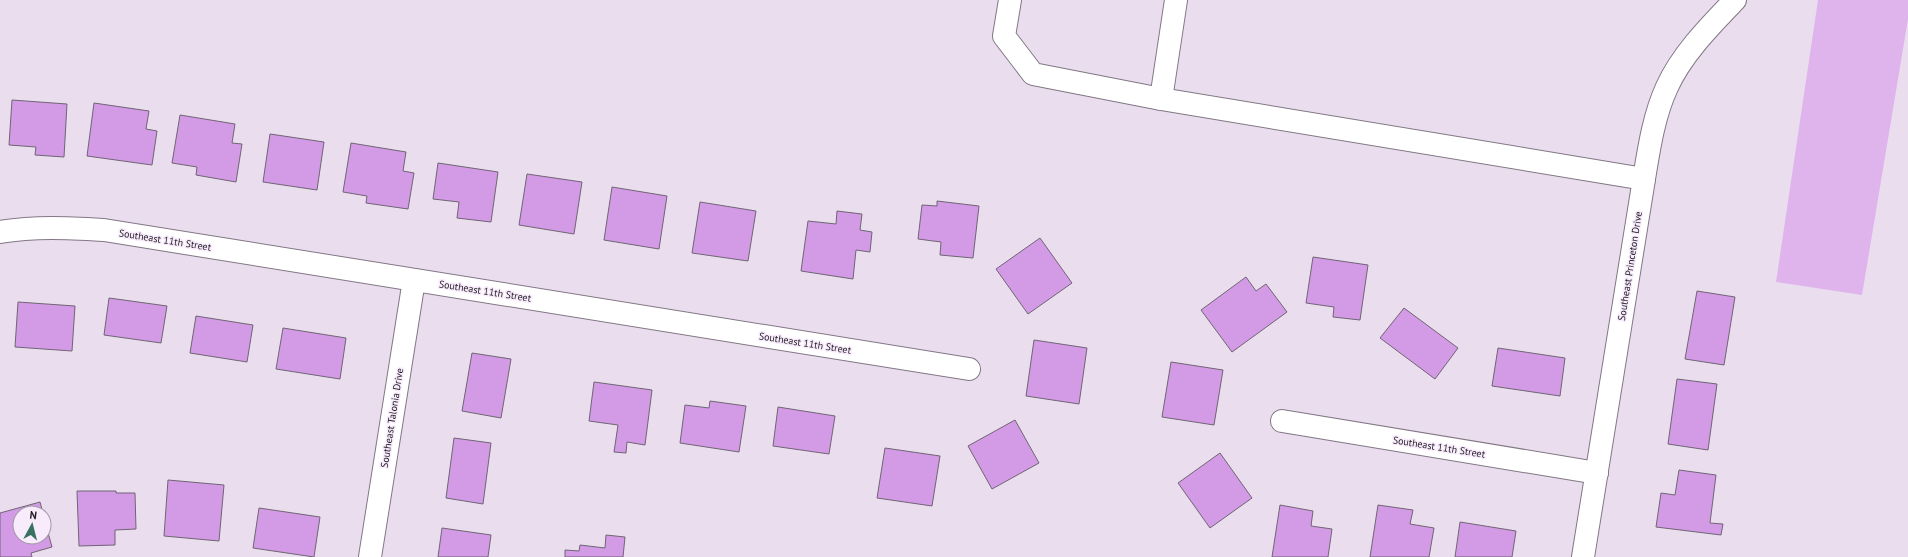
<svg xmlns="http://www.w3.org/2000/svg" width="1908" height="557" viewBox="0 0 1908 557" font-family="'PT Sans',sans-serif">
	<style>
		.green { fill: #dfb4ed }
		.building { fill: #d39ae6; stroke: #6f6573 }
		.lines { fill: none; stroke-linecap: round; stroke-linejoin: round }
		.minor-casing { stroke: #827785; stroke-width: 24 }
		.minor { stroke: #fff; stroke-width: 22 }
		.labels { text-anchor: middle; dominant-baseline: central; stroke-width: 3; stroke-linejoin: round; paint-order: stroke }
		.street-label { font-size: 10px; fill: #201b21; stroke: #f7ebfc }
	</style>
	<rect width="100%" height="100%" fill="#eadeee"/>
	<path class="green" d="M1818,0H1908V19L1862,295L1776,282Z"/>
	<g class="building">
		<path d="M12,100L67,104L64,157L35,155L36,147L9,145Z"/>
		<path d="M94,103L149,111L146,129L157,131L152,165L87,156Z"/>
		<path d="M180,115L235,124L232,143L242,144L236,182L196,175L197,167L172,163Z"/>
		<path d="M270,134L324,142L317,190L263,182Z"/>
		<path d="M351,143L406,152L403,171L414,173L408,209L366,203L367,196L343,192Z"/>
		<path d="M438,163L498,172L491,222L457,218L459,202L433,199Z"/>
		<path d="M527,174L582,182L574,234L519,225Z"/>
		<path d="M612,187L667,196L659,249L604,240Z"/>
		<path d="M937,201L979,206L973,258L940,255L941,242L918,239L922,205L937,206Z"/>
		<path d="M700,202L756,211L748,261L692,253Z"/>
		<path d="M837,211L862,214L860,230L872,232L870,252L856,250L853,279L801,271L808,221L836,224Z"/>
		<path d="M1040,238L1072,283L1028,314L996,269Z"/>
		<path d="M1313,257L1368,265L1360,320L1333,317L1334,307L1306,303Z"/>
		<path d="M1246,277L1256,291L1266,284L1287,312L1232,352L1201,310Z"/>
		<path d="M1697,291L1735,297L1724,365L1685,359Z"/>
		<path d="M109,298L167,306L161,343L104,335Z"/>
		<path d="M18,302L75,306L72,351L15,347Z"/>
		<path d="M1404,308L1458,348L1435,379L1380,338Z"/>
		<path d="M196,316L253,325L247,362L190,353Z"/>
		<path d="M283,328L346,338L340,379L276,369Z"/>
		<path d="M1034,340L1087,348L1079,404L1026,396Z"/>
		<path d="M1498,348L1565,358L1560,396L1492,386Z"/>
		<path d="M472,353L511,359L501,418L462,411Z"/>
		<path d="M1171,362L1223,370L1214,425L1162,417Z"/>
		<path d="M1677,379L1717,384L1708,450L1668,444Z"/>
		<path d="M594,382L652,390L645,445L627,442L626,453L614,452L618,425L589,421Z"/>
		<path d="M710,401L746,406L739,452L680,443L685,405L709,408Z"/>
		<path d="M778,407L835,416L829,454L773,446Z"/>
		<path d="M1015,420L1039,463L992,489L968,446Z"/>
		<path d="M454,438L491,443L483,504L446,498Z"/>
		<path d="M885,448L940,456L932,506L877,498Z"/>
		<path d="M1220,453L1252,498L1210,528L1178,483Z"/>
		<path d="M1679,470L1716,475L1710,523L1723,524L1721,535L1656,527L1661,493L1675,495Z"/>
		<path d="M168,480L224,485L219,541L164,536Z"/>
		<path d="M77,491H116V493H135L136,529L115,530V545L79,546Z"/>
		<path d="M40,502L43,513H20V537H44V518L52,547L31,553L32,557H0V513Z"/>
		<path d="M1280,505L1313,511L1311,526L1332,529L1328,557H1272Z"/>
		<path d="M1378,505L1413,510L1410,524L1434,528L1429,557H1370Z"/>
		<path d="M259,508L320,517L314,557L253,548Z"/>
		<path d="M1460,522L1516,531L1512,557H1455Z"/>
		<path d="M442,528L491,535L488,557H438Z"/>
		<path d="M606,535L625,537L623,557H565V550L579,551L580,545L605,548Z"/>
	</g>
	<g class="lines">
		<defs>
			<g id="minor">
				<path d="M1010,0L1004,36L1033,74L1161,99L1644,179"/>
				<path d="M1161,99L1176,0"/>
				<path d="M0,232C35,226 69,228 104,230L969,369"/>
				<path d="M1282,421L1597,473"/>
				<path d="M370,557L414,280"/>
				<path d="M1583,557L1644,179C1649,148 1654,115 1667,87C1682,54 1710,26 1735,0"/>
			</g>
		</defs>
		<use href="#minor" class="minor-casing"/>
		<use href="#minor" class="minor"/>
	</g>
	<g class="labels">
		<g class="street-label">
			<text transform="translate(165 240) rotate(9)">Southeast 11th Street</text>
			<text transform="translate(1630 266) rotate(-81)">Southeast Princeton Drive</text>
			<text transform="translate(485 291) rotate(9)">Southeast 11th Street</text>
			<text transform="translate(805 343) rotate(9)">Southeast 11th Street</text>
			<text transform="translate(392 418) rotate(-81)">Southeast Talonia Drive</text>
			<text transform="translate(1439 447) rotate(9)">Southeast 11th Street</text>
		</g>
	</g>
	<g transform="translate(32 525) rotate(7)"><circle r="19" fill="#f7ebfc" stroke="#a198a4"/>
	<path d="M0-3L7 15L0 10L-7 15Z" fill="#36725d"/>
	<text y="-6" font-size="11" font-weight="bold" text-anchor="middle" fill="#201b21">N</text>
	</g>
</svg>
